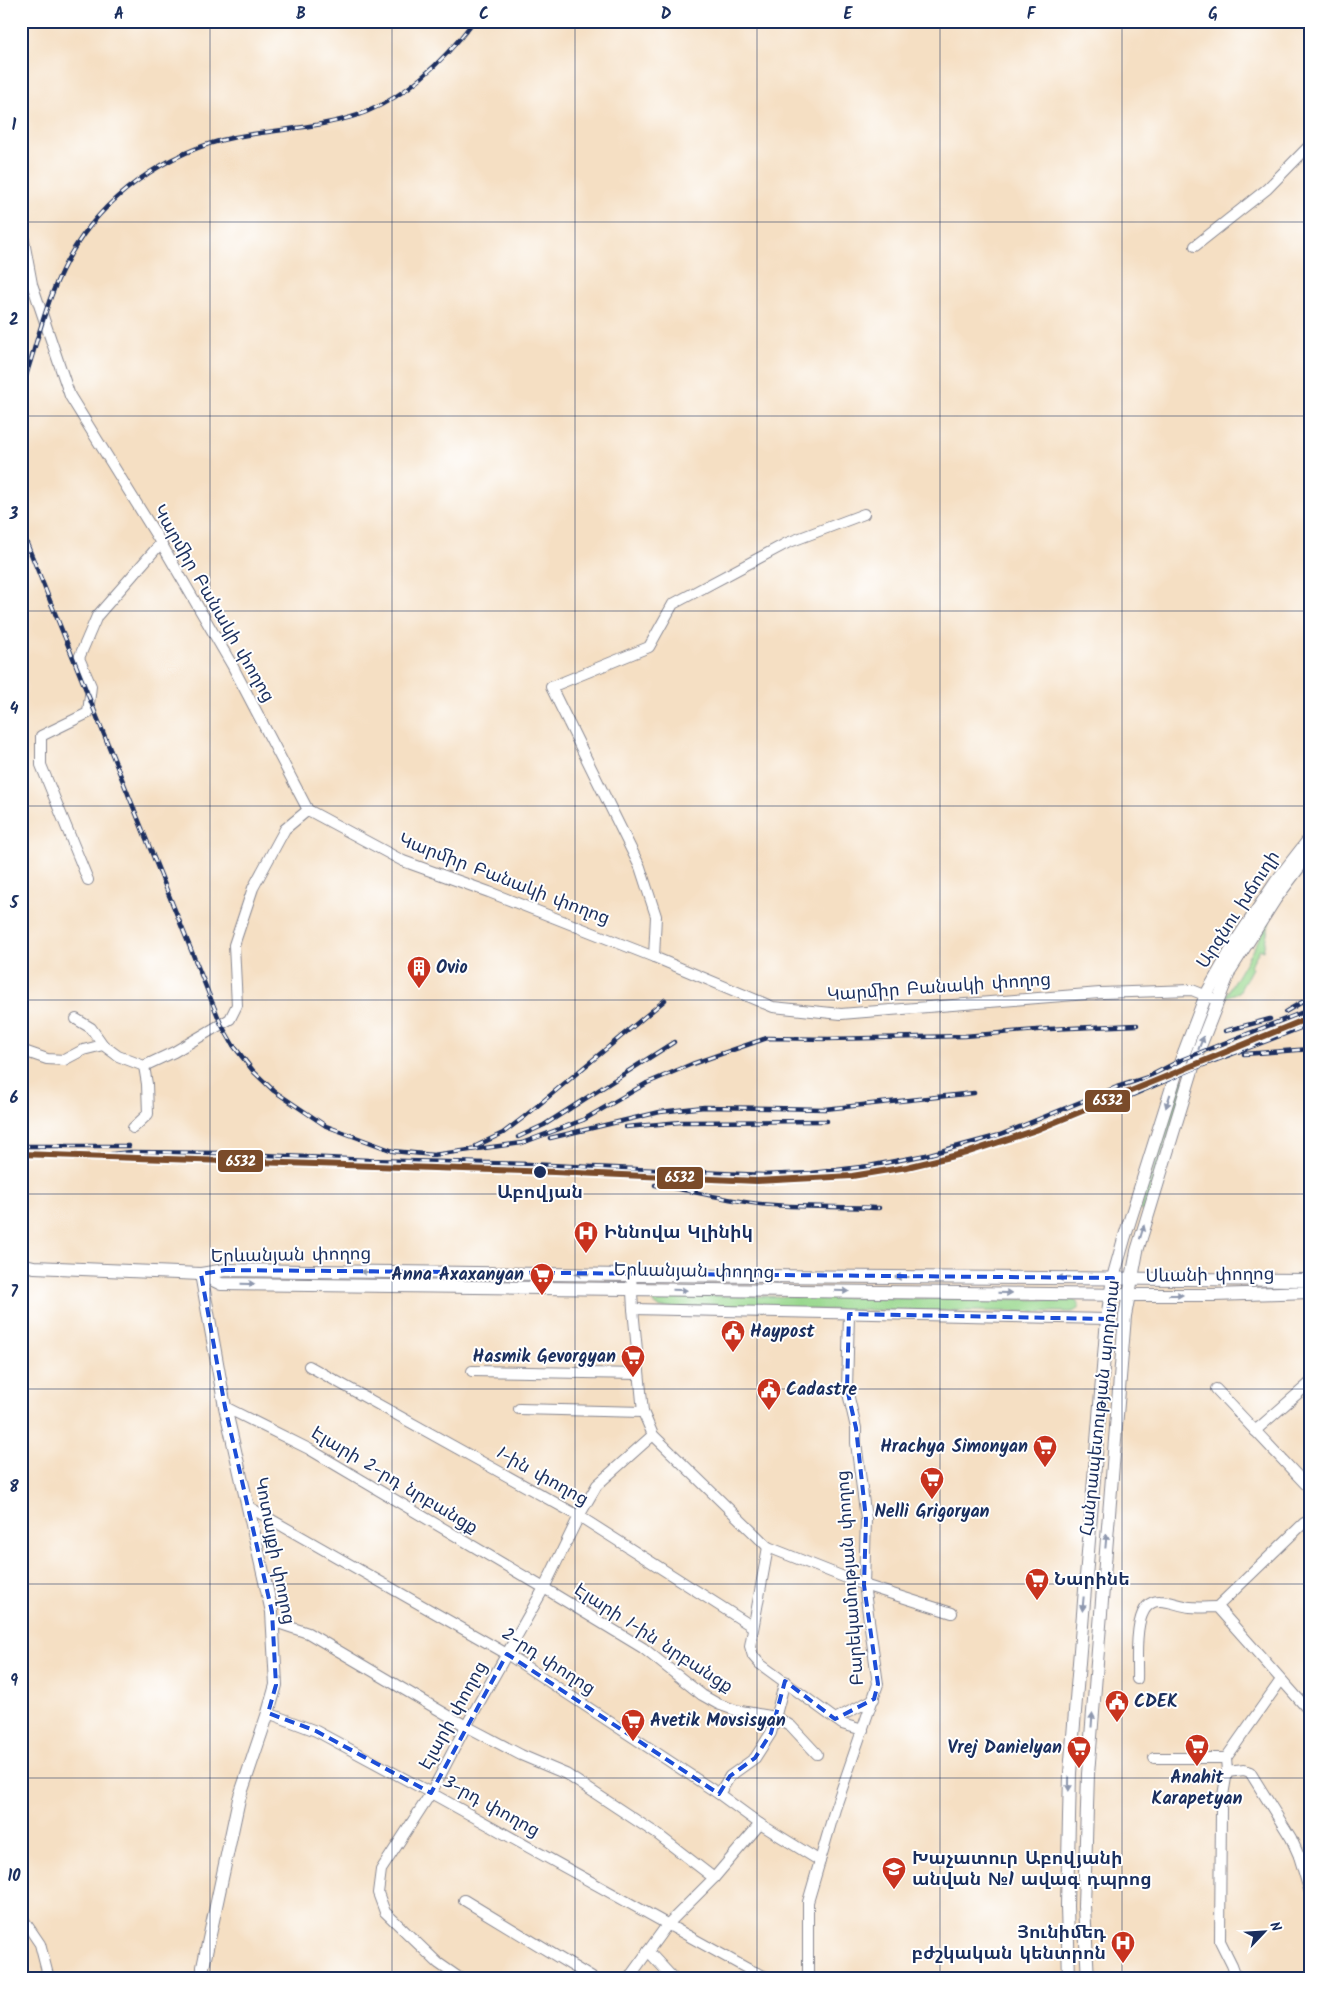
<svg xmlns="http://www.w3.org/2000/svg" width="1332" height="2000" viewBox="0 0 1332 2000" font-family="Kalam,'Noto Sans Armenian',sans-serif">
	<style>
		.green { fill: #99d88e; stroke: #5a8476 }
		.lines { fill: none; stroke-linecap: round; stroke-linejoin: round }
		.minor-casing { stroke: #888790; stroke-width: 12 }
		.major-casing { stroke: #888790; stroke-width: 14 }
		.minor { stroke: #fff; stroke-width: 10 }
		.major { stroke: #fff; stroke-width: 12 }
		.rail-casing { stroke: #1b2f5e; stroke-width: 4.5 }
		.rail { stroke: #fff; stroke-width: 2.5; stroke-dasharray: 8; stroke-linecap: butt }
		.rail-1-casing { stroke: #fff; stroke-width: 10 }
		.rail-1 { stroke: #7a4b2a; stroke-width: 6 }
		.oneway { fill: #8d97ae }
		.marked { fill: none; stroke: #1d4ed8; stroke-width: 4; stroke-dasharray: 10 6; stroke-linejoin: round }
		.grid { fill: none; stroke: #1b2f5e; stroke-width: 1; stroke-opacity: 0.55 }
		.stop-dot { fill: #1b2f5e; stroke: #fff; stroke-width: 2 }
		.labels { text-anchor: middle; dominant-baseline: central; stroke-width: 4; stroke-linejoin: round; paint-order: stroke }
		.street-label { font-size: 18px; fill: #1b2f5e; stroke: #fff }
		.poi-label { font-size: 18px; font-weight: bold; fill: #1b2f5e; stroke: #fff; text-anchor: start }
		.stop-label { font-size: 18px; font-weight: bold; fill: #1b2f5e; stroke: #fff }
		.line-badge { stroke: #fff; stroke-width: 2 }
		.badge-label { font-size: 14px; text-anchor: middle; font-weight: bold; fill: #fff }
		.neatline { fill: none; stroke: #1b2f5e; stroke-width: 2 }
		.grid-label { font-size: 16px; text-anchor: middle; font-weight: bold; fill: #1b2f5e }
	</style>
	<rect width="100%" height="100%" fill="#fff"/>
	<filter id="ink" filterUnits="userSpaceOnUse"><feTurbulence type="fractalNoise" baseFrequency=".02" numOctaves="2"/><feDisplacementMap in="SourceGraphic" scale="10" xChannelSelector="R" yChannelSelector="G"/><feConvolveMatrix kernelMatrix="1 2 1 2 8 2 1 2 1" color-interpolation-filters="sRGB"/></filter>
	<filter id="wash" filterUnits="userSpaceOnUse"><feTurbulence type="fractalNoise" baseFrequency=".0096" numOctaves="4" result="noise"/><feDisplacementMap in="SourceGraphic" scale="20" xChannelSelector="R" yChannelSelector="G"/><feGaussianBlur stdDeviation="1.12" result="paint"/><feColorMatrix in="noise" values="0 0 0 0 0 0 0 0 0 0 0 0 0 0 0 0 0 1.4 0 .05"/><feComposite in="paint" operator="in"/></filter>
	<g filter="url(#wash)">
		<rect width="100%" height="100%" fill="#f5dfc3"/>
		<g class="green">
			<path d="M1270,920L1263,951L1260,949L1250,966L1252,968L1239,992L1225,997Z"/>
			<path d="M1182,1078L1186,1079L1144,1211L1140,1210Z"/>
			<path d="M659,1295L1072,1300L1076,1301L1079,1306V1309L1072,1312L661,1308L654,1305V1297Z"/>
		</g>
	</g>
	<g filter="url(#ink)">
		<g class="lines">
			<defs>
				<g id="minor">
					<path d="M21,225L32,284L70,396L161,543L232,665L308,810L403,861L489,892L654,957L773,1007L841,1014L1100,993L1192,990L1212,998"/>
					<path d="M1195,246L1267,189L1311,144"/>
					<path d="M88,880L41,765V736L88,713L91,686L79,658L97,616L161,543"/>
					<path d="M654,957L656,916L640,867L551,687L649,647L673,604L787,543L864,514"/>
					<path d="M76,1019L91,1028L103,1045"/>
					<path d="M21,1050L47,1059L64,1060L83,1050L103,1045L118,1056L144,1066L174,1052L230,1019L237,1005L234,945L253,888L285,829L308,810"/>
					<path d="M133,1128L148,1114L147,1084L144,1066"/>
					<path d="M631,1275L633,1309L643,1412L653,1435L768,1547L864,1585L952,1613"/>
					<path d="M633,1309L1107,1319"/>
					<path d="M309,1366L579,1516L753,1627"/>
					<path d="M472,1371L639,1374"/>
					<path d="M1216,1389L1311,1490"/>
					<path d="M225,1407L309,1449L544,1588L643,1648L702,1695L718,1704L735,1710L776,1717L791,1726L817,1754"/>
					<path d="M519,1409L643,1412"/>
					<path d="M1255,1431L1311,1382"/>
					<path d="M249,1507L507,1654L719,1794L760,1824L820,1861"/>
					<path d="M768,1547L750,1646L753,1656L760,1664L842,1724L863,1730"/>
					<path d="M1217,1607L1304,1523L1311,1520"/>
					<path d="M272,1621L308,1633L466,1726L521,1755L566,1774L657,1834L714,1878"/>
					<path d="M1137,1679C1138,1660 1131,1600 1160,1601C1170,1601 1180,1606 1190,1607C1199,1608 1208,1607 1217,1607L1311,1713"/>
					<path d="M268,1713L316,1731L431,1793L748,1969L771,1979"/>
					<path d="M835,1719L874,1699"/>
					<path d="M1154,1758H1226L1227,1772L1244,1770L1250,1772L1291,1838L1299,1856L1311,1896"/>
					<path d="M1226,1758L1281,1680"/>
					<path d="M1227,1772L1221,1807L1220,1941L1232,1965L1237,1979"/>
					<path d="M719,1794L730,1776L755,1758L771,1733L785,1681"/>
					<path d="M1299,1856L1311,1861"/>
					<path d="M464,1900L594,1979"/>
					<path d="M21,1916L40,1944L49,1979"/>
					<path d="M1311,1926V1943"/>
					<path d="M648,1951L674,1979"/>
					<path d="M461,1979L438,1963L385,1912L378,1893L381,1870L431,1793L466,1726L544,1588L579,1516L597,1485L653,1435"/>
					<path d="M628,1979L667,1925L714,1878L760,1824"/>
					<path d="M808,1979V1902L835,1809L878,1684L864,1585L866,1519L856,1443V1428L847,1389L849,1314"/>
				</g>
				<g id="major">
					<path d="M21,1264L34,1267L201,1274L225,1270L631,1275L1311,1280"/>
					<path d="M201,1274L221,1284L1127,1295H1213L1311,1292"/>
					<path d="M201,1274L225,1407L272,1612L276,1685L268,1713L239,1799L203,1967V1979"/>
					<path d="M1069,1979L1067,1906L1070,1773L1107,1319L1113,1278L1124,1239L1177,1071L1206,995L1237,940L1276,882L1311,837"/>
					<path d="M1088,1979L1084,1906L1088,1774L1125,1316L1137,1251L1197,1054L1230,970L1275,899L1311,851"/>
				</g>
			</defs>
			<use href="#minor" class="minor-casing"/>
			<use href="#major" class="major-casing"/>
			<use href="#minor" class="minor"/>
			<use href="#major" class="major"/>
			<defs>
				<g id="rail">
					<path d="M21,391C38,342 47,291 75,247C112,188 179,145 247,135C284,129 331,126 366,112C410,94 446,58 474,21"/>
					<path d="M21,529L221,1024L233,1045L254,1072L274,1091L326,1126L393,1151L433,1155L522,1143L583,1120L647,1083L692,1064L767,1038L828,1039L965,1036L1049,1029L1137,1025"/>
					<path d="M1285,1012L1311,997"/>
					<path d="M1225,1031L1270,1019"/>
					<path d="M1244,1054L1311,1049"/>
					<path d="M1100,1109L1193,1069L1311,1024"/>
					<path d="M626,1127L681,1122L827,1121"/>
					<path d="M518,1137L544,1125L674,1042"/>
					<path d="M550,1138L660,1112L704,1107L825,1109L974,1093"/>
					<path d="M21,1146H129"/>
					<path d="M476,1146L503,1133L524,1117L665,1000"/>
					<path d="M84,1157L131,1152L222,1153L368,1160L528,1164L763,1175L812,1173L869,1166L926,1155L1000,1135L1117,1087L1148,1077L1181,1060L1311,1009"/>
					<path d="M655,1185C690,1190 725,1200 760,1204C799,1208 840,1206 879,1208"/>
				</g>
			</defs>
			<use href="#rail" class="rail-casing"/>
			<use href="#rail" class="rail"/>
			<defs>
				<path id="rail-1" d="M21,1154L554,1172L757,1181L852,1176L907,1167L966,1153L1036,1130L1311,1017"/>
			</defs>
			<use href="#rail-1" class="rail-1-casing"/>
			<use href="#rail-1" class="rail-1"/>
		</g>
		<defs><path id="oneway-solid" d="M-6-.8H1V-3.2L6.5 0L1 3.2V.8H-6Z" transform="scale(1.25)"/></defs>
		<g class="oneway">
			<use href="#oneway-solid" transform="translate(1201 1043) rotate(-68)"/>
			<use href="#oneway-solid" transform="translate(1168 1101) rotate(108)"/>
			<use href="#oneway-solid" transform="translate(1142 1232) rotate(-73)"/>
			<use href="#oneway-solid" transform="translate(367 1272) rotate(-179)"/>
			<use href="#oneway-solid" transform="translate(582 1274) rotate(-179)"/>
			<use href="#oneway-solid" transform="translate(902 1277) rotate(-180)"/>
			<use href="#oneway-solid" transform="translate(1064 1278) rotate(-180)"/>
			<use href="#oneway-solid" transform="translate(248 1284) rotate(1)"/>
			<use href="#oneway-solid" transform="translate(680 1290) rotate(1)"/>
			<use href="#oneway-solid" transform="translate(842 1291) rotate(1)"/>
			<use href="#oneway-solid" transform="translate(1005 1293) rotate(1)"/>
			<use href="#oneway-solid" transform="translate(1176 1295)"/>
			<use href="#oneway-solid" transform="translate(1106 1541) rotate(-85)"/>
			<use href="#oneway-solid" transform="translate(1083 1604) rotate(95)"/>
			<use href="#oneway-solid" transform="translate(1092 1720) rotate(-86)"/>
			<use href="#oneway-solid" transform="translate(1069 1784) rotate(91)"/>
		</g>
	</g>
	<path class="marked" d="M225,1270L1113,1278L1107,1319L849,1314L847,1389L856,1428L866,1519L864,1585L878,1684L874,1699L835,1719L785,1681L771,1733L755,1758L730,1776L719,1794L507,1654L431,1793L316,1731L268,1713L276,1685L272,1612L225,1407L201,1274Z"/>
	<path class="grid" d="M210,21V1979M392,21V1979M575,21V1979M757,21V1979M940,21V1979M1122,21V1979M21,222H1311M21,416H1311M21,611H1311M21,806H1311M21,1000H1311M21,1194H1311M21,1389H1311M21,1584H1311M21,1778H1311"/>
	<defs>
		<symbol id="building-pin" viewBox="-11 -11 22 30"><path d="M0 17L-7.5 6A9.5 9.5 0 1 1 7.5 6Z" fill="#c8321e" stroke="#fff"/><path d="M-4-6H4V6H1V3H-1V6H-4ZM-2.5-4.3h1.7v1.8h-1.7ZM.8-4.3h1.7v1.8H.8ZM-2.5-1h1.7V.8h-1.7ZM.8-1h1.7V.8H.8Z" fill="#fff"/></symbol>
		<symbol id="hospital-pin" viewBox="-11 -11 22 30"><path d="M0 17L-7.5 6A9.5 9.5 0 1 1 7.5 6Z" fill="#c8321e" stroke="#fff"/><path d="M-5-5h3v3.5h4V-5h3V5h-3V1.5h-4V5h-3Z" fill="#fff"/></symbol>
		<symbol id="supermarket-pin" viewBox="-11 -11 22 30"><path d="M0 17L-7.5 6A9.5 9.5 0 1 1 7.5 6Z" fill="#c8321e" stroke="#fff"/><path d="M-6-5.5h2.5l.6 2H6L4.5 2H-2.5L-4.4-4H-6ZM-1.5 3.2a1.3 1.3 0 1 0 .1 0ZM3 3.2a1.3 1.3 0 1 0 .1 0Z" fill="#fff"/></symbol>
		<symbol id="civic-pin" viewBox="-11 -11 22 30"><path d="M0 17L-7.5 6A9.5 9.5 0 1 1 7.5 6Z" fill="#c8321e" stroke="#fff"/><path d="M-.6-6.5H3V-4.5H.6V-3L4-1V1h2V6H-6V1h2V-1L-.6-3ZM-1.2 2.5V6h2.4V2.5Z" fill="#fff"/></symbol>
		<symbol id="school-pin" viewBox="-11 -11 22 30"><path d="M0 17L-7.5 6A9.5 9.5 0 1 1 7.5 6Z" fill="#c8321e" stroke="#fff"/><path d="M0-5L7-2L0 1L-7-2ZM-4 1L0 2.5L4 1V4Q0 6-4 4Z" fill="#fff"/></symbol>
	</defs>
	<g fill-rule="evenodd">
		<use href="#building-pin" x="405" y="954" width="28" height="38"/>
		<use href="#hospital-pin" x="572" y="1219" width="28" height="38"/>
		<use href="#supermarket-pin" x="528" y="1261" width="28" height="38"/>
		<use href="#civic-pin" x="719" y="1318" width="28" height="38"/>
		<use href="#supermarket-pin" x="619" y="1343" width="28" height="38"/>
		<use href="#civic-pin" x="755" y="1376" width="28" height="38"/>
		<use href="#supermarket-pin" x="1031" y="1433" width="28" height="38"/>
		<use href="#supermarket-pin" x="918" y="1465" width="28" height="38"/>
		<use href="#supermarket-pin" x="1023" y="1566" width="28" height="38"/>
		<use href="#civic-pin" x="1103" y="1688" width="28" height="38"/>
		<use href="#supermarket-pin" x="619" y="1707" width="28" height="38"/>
		<use href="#supermarket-pin" x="1183" y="1732" width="28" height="38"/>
		<use href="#supermarket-pin" x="1065" y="1734" width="28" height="38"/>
		<use href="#school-pin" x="880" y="1855" width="28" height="38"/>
		<use href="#hospital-pin" x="1109" y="1929" width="28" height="38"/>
	</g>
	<circle class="stop-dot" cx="540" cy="1172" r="7"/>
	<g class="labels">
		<g class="street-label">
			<text transform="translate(213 604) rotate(60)">Կարմիր Բանակի փողոց</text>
			<text transform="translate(504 880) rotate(21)">Կարմիր Բանակի փողոց</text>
			<text transform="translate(1239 910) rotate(-57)">Արզնու խճուղի</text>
			<text transform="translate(939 988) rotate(-4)">Կարմիր Բանակի փողոց</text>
			<text transform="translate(291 1256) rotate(-1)">Երևանյան փողոց</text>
			<text transform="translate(694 1272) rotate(1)">Երևանյան փողոց</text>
			<text transform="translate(1210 1276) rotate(-1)">Սևանի փողոց</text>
			<text transform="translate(1101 1408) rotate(-84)">Հանրապետության պողոտա</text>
			<text transform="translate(542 1477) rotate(29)">1-ին փողոց</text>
			<text transform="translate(394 1481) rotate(31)">Էլարի 2-րդ նրբանցք</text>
			<text transform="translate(274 1551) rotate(79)">Կոտայքի փողոց</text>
			<text transform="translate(851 1578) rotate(-94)">Բարեկամության փողոց</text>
			<text transform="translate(653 1639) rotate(33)">Էլարի 1-ին նրբանցք</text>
			<text transform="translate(548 1662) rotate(33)">2-րդ փողոց</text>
			<text transform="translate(454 1716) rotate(-61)">Էլարի փողոց</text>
			<text transform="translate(491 1807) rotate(29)">3-րդ փողոց</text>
		</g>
		<g class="poi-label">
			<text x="436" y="968">Ovio</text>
			<text x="604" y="1233">Իննովա Կլինիկ</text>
			<text x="524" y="1275" text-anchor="end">Anna Axaxanyan</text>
			<text x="750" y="1332">Haypost</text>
			<text x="616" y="1357" text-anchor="end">Hasmik Gevorgyan</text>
			<text x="786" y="1390">Cadastre</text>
			<text x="1028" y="1447" text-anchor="end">Hrachya Simonyan</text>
			<text x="932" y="1512" text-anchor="middle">Nelli Grigoryan</text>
			<text x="1054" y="1580">Նարինե</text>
			<text x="1134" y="1702">CDEK</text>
			<text x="650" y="1721">Avetik Movsisyan</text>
			<text x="1062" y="1748" text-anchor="end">Vrej Danielyan</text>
			<text x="1197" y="1778" text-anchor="middle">Anahit<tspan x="1197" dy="21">Karapetyan</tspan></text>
			<text x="912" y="1859">Խաչատուր Աբովյանի<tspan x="912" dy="21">անվան №1 ավագ դպրոց</tspan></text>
			<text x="1106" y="1933" text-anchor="end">Յունիմեդ<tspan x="1106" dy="21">բժշկական կենտրոն</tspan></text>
		</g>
		<g class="stop-label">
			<text x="540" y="1193">Աբովյան</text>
		</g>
	</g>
	<g class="line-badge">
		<rect x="1084" y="1089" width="47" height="24" rx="5" fill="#7a4b2a"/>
		<rect x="217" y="1149" width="47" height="24" rx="5" fill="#7a4b2a"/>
		<rect x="656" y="1166" width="48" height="24" rx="5" fill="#7a4b2a"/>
	</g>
	<g class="badge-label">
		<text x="1108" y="1105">6532</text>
		<text x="241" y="1166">6532</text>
		<text x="680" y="1182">6532</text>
	</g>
	<rect width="1332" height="2000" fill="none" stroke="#fff" stroke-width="55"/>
	<g transform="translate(1264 1932) rotate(65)" stroke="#ffffff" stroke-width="4" paint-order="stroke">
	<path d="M0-4L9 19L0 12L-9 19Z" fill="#1b2f5e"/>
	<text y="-8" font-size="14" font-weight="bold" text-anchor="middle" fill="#1b2f5e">N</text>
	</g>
	<rect x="28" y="28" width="1276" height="1944" class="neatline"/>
	<g class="grid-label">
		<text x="119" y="19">A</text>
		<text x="301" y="19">B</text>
		<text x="484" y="19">C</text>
		<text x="666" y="19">D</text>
		<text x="848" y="19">E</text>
		<text x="1031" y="19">F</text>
		<text x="1213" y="19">G</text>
		<text x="14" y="130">1</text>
		<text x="14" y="325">2</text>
		<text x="14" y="519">3</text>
		<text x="14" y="714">4</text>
		<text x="14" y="908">5</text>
		<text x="14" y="1103">6</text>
		<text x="14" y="1297">7</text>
		<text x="14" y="1492">8</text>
		<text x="14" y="1686">9</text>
		<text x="14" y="1881">10</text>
	</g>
</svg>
